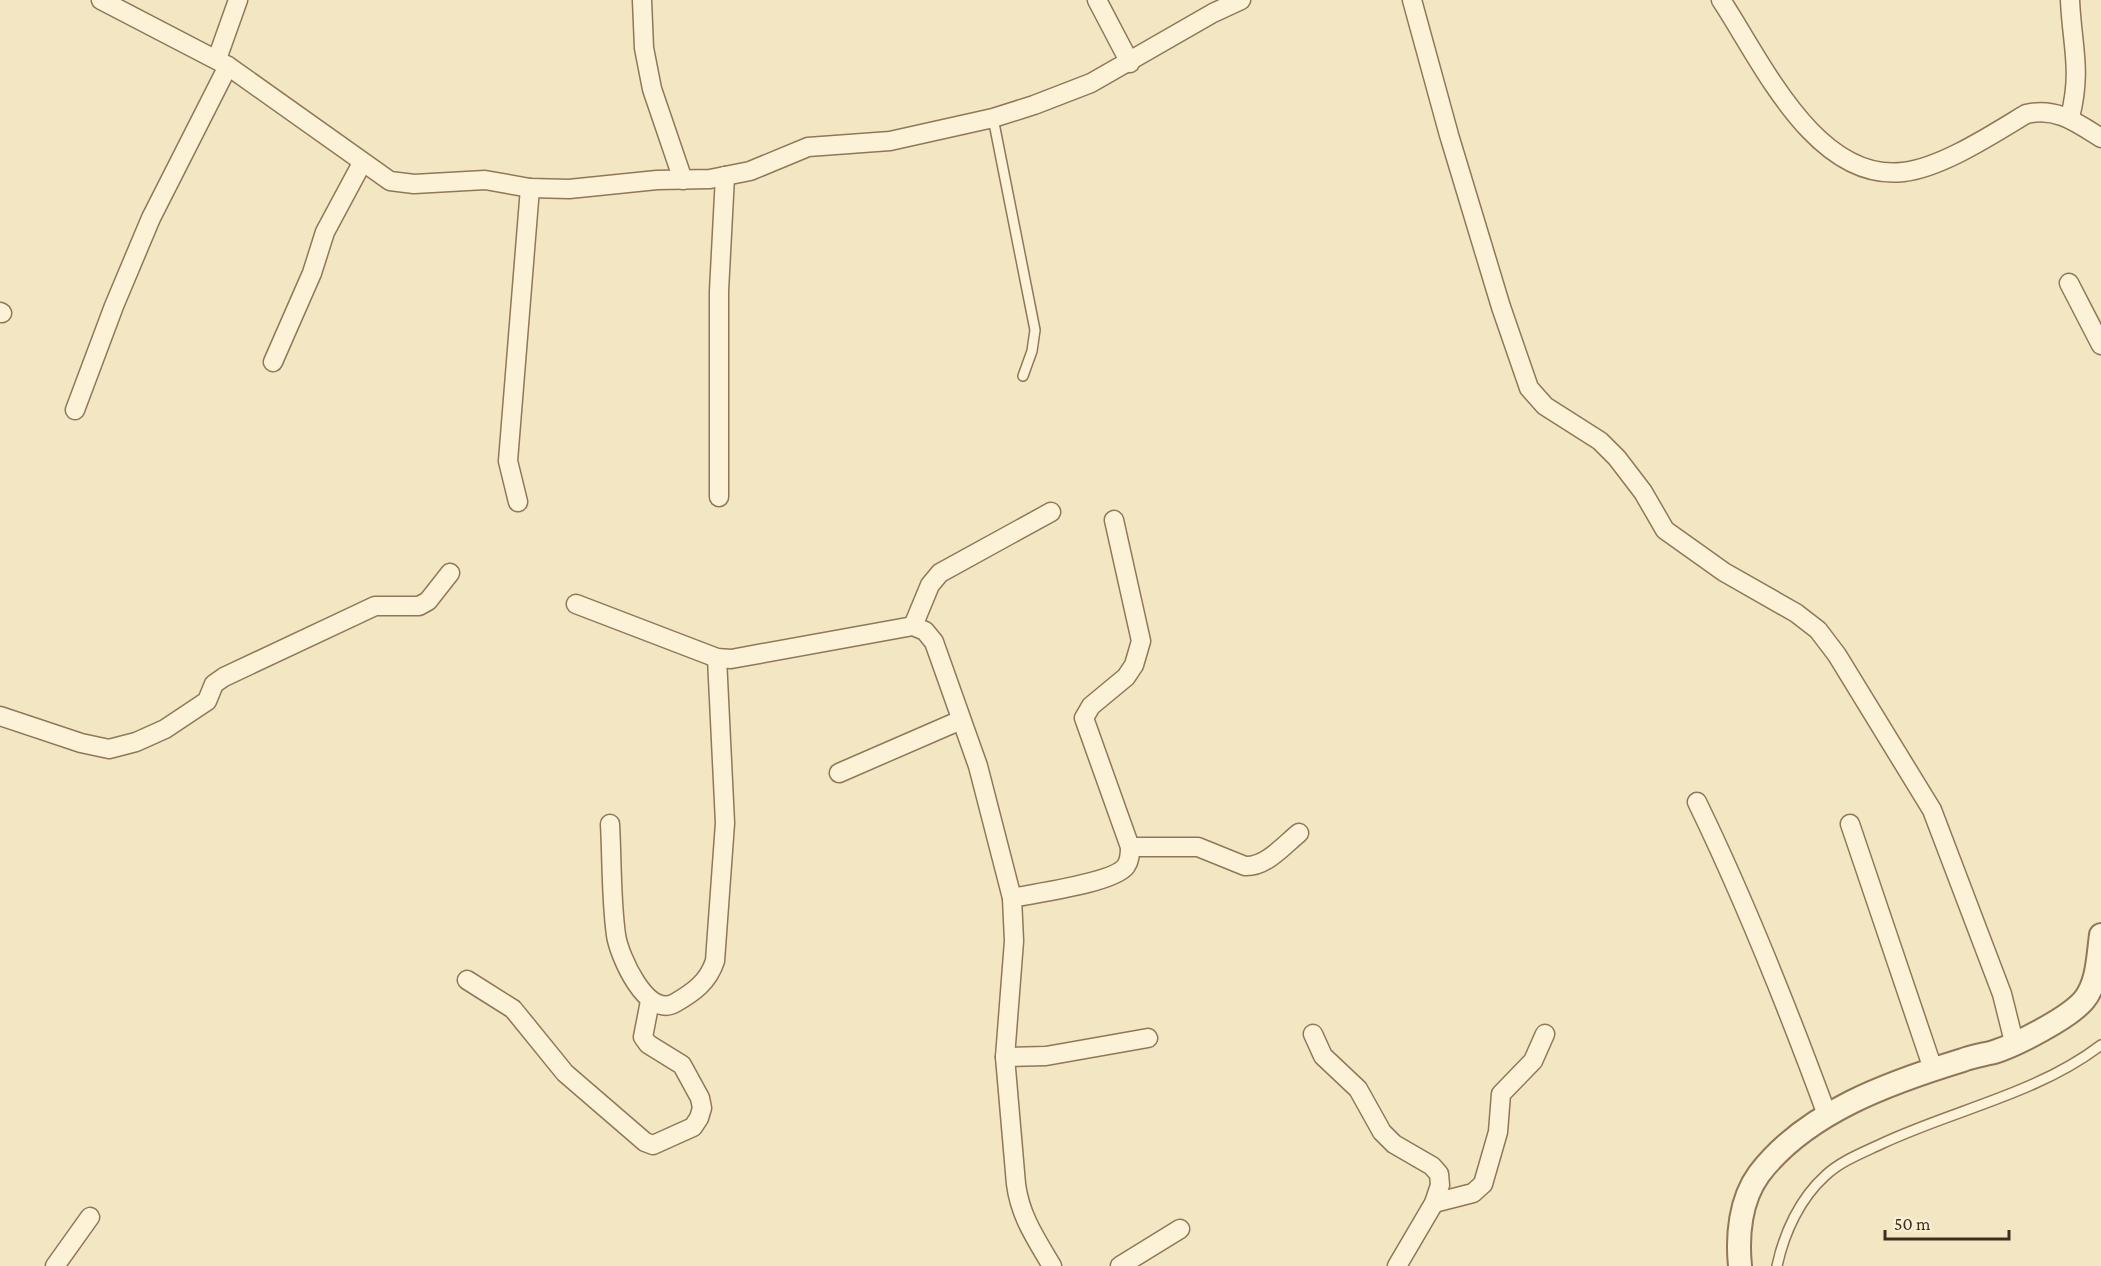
<svg xmlns="http://www.w3.org/2000/svg" width="2101" height="1266" viewBox="0 0 2101 1266" font-family="'Crimson Pro',serif">
	<style>
		.lines { fill: none; stroke-linecap: round; stroke-linejoin: round }
		.service-casing { stroke: #907757; stroke-width: 12 }
		.minor-casing { stroke: #907757; stroke-width: 21 }
		.tertiary-casing { stroke: #907757; stroke-width: 26 }
		.service { stroke: #fcf2d8; stroke-width: 9 }
		.minor { stroke: #fcf2d8; stroke-width: 18 }
		.tertiary { stroke: #fcf2d8; stroke-width: 22 }
	</style>
	<rect width="100%" height="100%" fill="#f3e6c3"/>
	<g class="lines">
		<defs>
			<g id="service">
				<path d="M993,118L1035,330L1032,351L1023,376"/>
				<path d="M1777,1266C1784,1233 1800,1198 1826,1175C1841,1161 1862,1153 1881,1144C1953,1110 2037,1094 2101,1045"/>
			</g>
			<g id="minor">
				<path d="M101,0L228,66L390,181L414,184L485,180L530,188L569,189L657,180L710,179L750,171L808,147L890,141L993,118L1034,105L1091,83L1213,13L1241,0"/>
				<path d="M642,0L644,48L652,89L683,180"/>
				<path d="M1097,0L1130,63"/>
				<path d="M1412,0L1449,135L1501,307L1529,388L1545,406L1600,441L1617,458L1643,492L1665,530L1724,572L1796,613L1818,630L1837,655L1932,810L2002,994L2014,1042"/>
				<path d="M1721,0C1761,60 1815,182 1903,172C1941,168 1993,134 2026,114C2056,107 2076,122 2101,138"/>
				<path d="M2070,0C2072,46 2082,70 2070,117"/>
				<path d="M217,59L238,0"/>
				<path d="M2069,283L2101,345"/>
				<path d="M0,312L2,313"/>
				<path d="M273,362L312,273L325,232L362,163"/>
				<path d="M75,410L114,306L151,218L228,66"/>
				<path d="M719,497V291L725,176"/>
				<path d="M518,502L508,461L530,188"/>
				<path d="M576,604L717,658L731,659L913,626L925,631L934,642L978,766L1012,898L1014,941L1005,1057L1016,1184C1020,1216 1036,1239 1052,1266"/>
				<path d="M913,626L930,585L940,573L1051,512"/>
				<path d="M0,716L81,743L109,749L136,742L165,729L207,701L214,684L224,677L375,606H419L428,601L450,573"/>
				<path d="M839,773L961,720"/>
				<path d="M1697,802C1746,903 1788,1009 1827,1115"/>
				<path d="M610,824C612,860 611,899 616,935C619,956 647,1019 675,1003C694,992 708,982 715,961L725,823L717,658"/>
				<path d="M1850,824L1933,1069"/>
				<path d="M1130,847H1198L1245,866C1266,867 1283,846 1299,833"/>
				<path d="M1012,898C1035,893 1114,883 1126,866C1130,860 1130,854 1130,847L1084,718L1091,706L1126,677L1134,665L1141,641L1114,520"/>
				<path d="M467,980L513,1009L565,1073L645,1142L653,1145L693,1127L699,1118L702,1108L700,1098L682,1065L648,1044L643,1037L650,1001"/>
				<path d="M1313,1034L1323,1056L1358,1089L1382,1132L1394,1144L1432,1166L1439,1174L1440,1185L1434,1203L1397,1266"/>
				<path d="M1005,1057L1046,1056L1148,1038"/>
				<path d="M1434,1203L1473,1193L1483,1184L1498,1132L1501,1094L1533,1061L1545,1034"/>
				<path d="M55,1266L90,1217"/>
				<path d="M1120,1266L1180,1229"/>
			</g>
			<path id="tertiary" d="M1740,1266C1737,1236 1740,1200 1759,1174C1806,1112 1891,1082 1963,1060C1973,1056 1983,1055 1994,1052C2016,1045 2069,1018 2084,1000C2098,983 2098,956 2101,935"/>
		</defs>
		<use href="#service" class="service-casing"/>
		<use href="#minor" class="minor-casing"/>
		<use href="#tertiary" class="tertiary-casing"/>
		<use href="#service" class="service"/>
		<use href="#minor" class="minor"/>
		<use href="#tertiary" class="tertiary"/>
	</g>
	<path d="M1885 1230v9h124v-9" fill="none" stroke="#3e2e1d" stroke-width="3"/>
	<text x="1894" y="1230" font-size="18" fill="#3e2e1d" stroke="#f9efd4" stroke-width="4.5" paint-order="stroke">50 m</text>
</svg>
